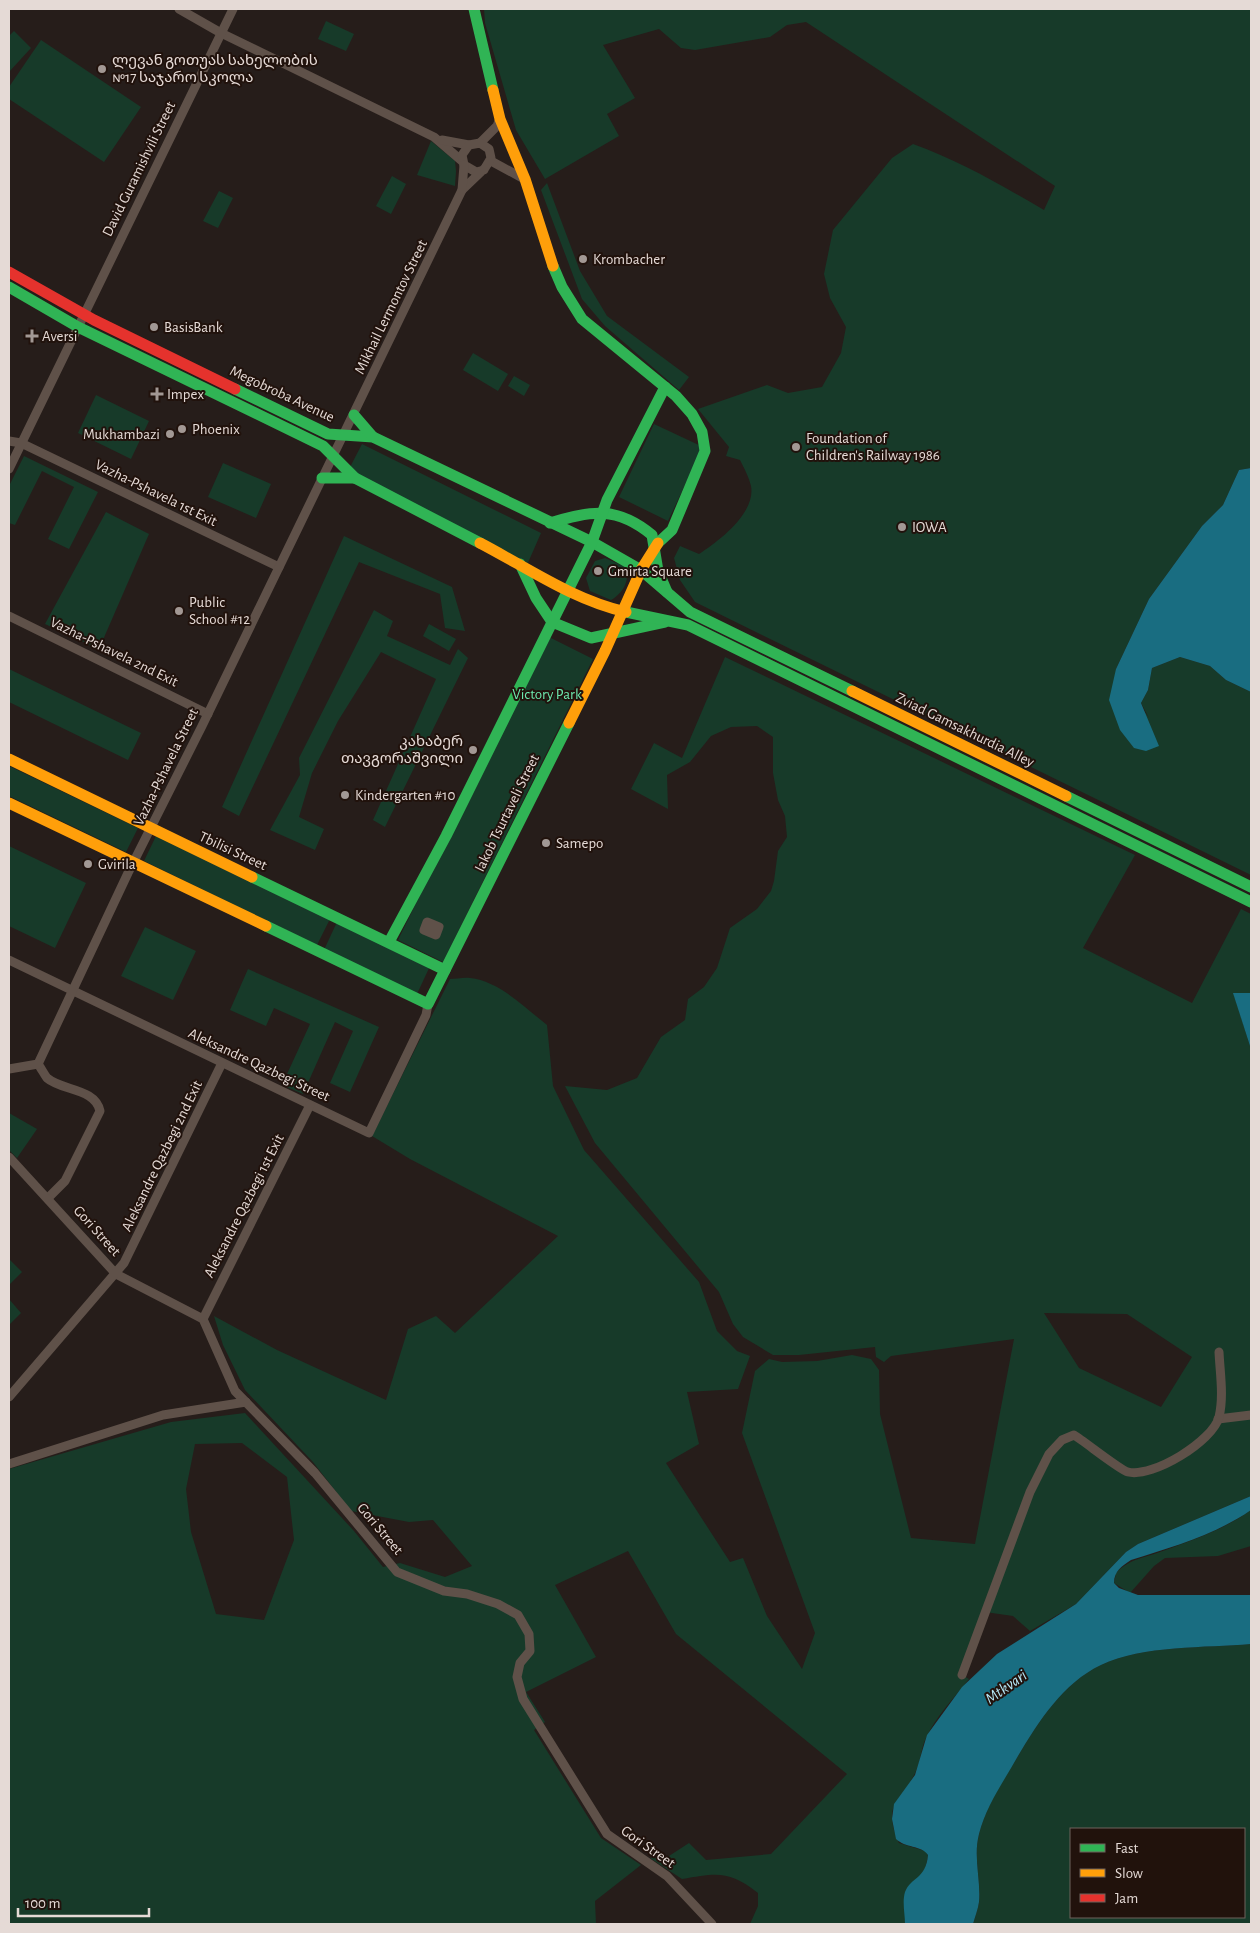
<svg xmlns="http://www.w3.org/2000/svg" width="1260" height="1933" viewBox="0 0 1260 1933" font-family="'Alegreya Sans','Noto Sans Georgian',sans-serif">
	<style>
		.green { fill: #173a29; fill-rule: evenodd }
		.water { fill: #196d81 }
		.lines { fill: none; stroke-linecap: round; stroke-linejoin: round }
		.street { stroke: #5f5149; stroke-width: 9 }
		.fast { stroke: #30b455; stroke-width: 11 }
		.slow { stroke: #ff9f0a; stroke-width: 11 }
		.jam { stroke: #e5322d; stroke-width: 11 }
		.poi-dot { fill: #a29894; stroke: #21120c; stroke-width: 2 }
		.labels { text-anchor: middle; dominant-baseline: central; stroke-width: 4; stroke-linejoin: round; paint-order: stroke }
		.poi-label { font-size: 15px; fill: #e5dad6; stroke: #21120c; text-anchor: start }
		.street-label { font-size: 15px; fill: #e5dad6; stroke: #21120c }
		.park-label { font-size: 15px; fill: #6de9af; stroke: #21120c }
		.water-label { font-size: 16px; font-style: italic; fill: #b6e9f8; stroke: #21120c }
	</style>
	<rect width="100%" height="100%" fill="#261d1a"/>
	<g class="green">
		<path d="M484,9H1251V468L1239,470L1223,505L1202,526L1149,599L1116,669L1149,718L1141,703L1148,690L1152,668L1180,657L1210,666L1226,680L1251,692V875L695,602L680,580L674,558L680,546L699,554C719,541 756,513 751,486C749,477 744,468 740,460L726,456L729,447L698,409L767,385L788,393L822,387L841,353L846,327L830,298L824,274L833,230L892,158L913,144C960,161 1001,185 1044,210L1055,186L806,22L787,25L770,37L695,50L681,48L659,29L603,45L635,98L607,114L619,136L545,179L516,130L485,23Z"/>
		<path d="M326,21L354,34L346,51L318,39Z"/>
		<path d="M14,31L31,48L9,72V36Z"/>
		<path d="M41,40L141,107L104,162L9,99V87Z"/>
		<path d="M431,141L455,161L456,171L455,186L417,175Z"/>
		<path d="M392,176L406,184L391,214L376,206Z"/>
		<path d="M547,183L580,271L607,316L689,377L679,390L605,326L582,299L541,190Z"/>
		<path d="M219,191L233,198L218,228L203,221Z"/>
		<path d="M473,353L508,374L498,391L463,370Z"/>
		<path d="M514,376L530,385L524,396L508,386Z"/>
		<path d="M96,395L149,421L131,459L78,433Z"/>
		<path d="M654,424L703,447L668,521L619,497Z"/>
		<path d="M362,444L541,533L527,565L348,471Z"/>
		<path d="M24,456L98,492L69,549L48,539L74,487L42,471L15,525L9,523V486Z"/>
		<path d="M223,463L271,484L256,518L208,497Z"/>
		<path d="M106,512L149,534L99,649L45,624Z"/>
		<path d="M344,536L452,587L465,631L445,628L440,594L359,562L239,816L222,807Z"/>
		<path d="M605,558L626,567C630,581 623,593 611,600L590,591L586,578L595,561Z"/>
		<path d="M374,610L393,621L387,636L450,665L458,649L468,658L385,827L373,820L436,679L381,652L338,721L312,773L299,817L324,829L315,850L270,830L300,775L299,758Z"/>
		<path d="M429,624L456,639L449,651L423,636Z"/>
		<path d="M547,636L593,659L443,962L398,940Z"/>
		<path d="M725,657L1135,855L1083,948L1192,1003L1241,909L1251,914V993L1234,994L1251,1049V1496L1138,1544L1126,1552L1076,1604L1030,1631L1013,1616L985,1612L962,1675L969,1679C954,1698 936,1716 926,1738C921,1748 921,1760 916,1771C902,1802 881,1802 899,1843L925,1851L928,1855C927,1870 911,1902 905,1919V1924H750L758,1906V1893C729,1870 717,1873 682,1879L650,1858L669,1856L689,1843L706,1860L771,1854L847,1774L676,1634L628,1551L555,1585L596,1657L526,1692L545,1722L534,1730L601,1838L641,1865L595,1901L596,1924H9V1469L171,1422L245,1413L354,1531L383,1567L400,1563L445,1577L472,1566L433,1520L409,1522L351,1511L313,1462L245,1390L223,1345L214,1316L277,1350L386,1400L408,1329L436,1316L455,1333L558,1236L410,1159L372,1136L450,979C456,979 464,977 470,978C499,981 524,1007 547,1025L553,1086L584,1150L699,1282L717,1331L737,1351L750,1356L738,1389L687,1392L699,1444L666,1463L730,1562L743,1558L767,1616L802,1669L815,1633L742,1433L755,1371L769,1359L782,1362L817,1361L852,1355L871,1359L879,1370L880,1414L911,1538L975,1544L1014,1339L891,1356L884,1362L876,1357L875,1347L799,1355H773L743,1337L733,1324L719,1292L595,1143L565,1086L607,1090L637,1078L661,1037L685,1020L688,999L704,987L717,968L730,928L757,909L771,891L774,881L778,851L787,837L785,816L778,800L773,773V737L757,726L731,727L711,736L690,762L667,775L668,809L631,789L654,743L682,758ZM1044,1313L1127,1314L1192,1357L1161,1407L1079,1368ZM242,1443L287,1477L294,1540L264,1620L216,1614L191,1532L186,1489L195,1444Z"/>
		<path d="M9,669L141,733L128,760L9,702Z"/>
		<path d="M9,766L138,828L126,852L9,796Z"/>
		<path d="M156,836L330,919L317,945L144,861Z"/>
		<path d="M9,846L86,883L55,948L9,926Z"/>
		<path d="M337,922L430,966L417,994L324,950Z"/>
		<path d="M145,927L196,951L173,1000L121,976Z"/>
		<path d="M248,969L379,1027L350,1092L330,1083L353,1031L335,1022L303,1094L282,1085L310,1024L274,1008L266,1026L230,1010Z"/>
		<path d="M9,1113L37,1129L17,1158L9,1150Z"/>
		<path d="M9,1259L22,1272L9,1285Z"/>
		<path d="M9,1299L21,1313L9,1325Z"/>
		<path d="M1251,1510V1546L1218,1556L1165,1558L1154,1566L1130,1593L1114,1583L1116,1573C1129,1559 1144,1558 1160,1552C1191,1541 1225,1529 1251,1510Z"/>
		<path d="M1251,1644V1924H973C975,1917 978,1909 979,1902C981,1880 973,1857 979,1834C986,1806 1003,1781 1018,1756C1039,1721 1063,1683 1101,1665C1143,1645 1206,1648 1251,1644ZM1071,1829H1244V1917H1071Z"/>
	</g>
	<g class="water">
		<path d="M1251,468V692L1226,680L1210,666L1180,657L1152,668L1148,690L1141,703L1159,746L1146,751L1134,748L1120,730L1109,700L1116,669L1149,599L1202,526L1223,505L1239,470Z"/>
		<path d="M1251,993V1049L1233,993Z"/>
		<path d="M1251,1496V1510C1215,1535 1172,1547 1131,1560C1122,1566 1114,1571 1114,1583L1119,1588L1138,1595H1251V1644C1206,1648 1143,1645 1101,1665C1063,1683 1039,1721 1018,1756C1004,1781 986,1806 979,1834C973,1857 981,1880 979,1902C978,1909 975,1917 973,1924H905C905,1914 902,1902 905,1892C911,1877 926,1879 928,1855C921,1845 905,1848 896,1839L892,1819L894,1804L915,1775L927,1735L962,1687L997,1654L1076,1604L1126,1552L1138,1544Z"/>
	</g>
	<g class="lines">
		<g class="street">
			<path d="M179,9L221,33L434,137L462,161"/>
			<path d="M442,140L469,145"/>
			<path d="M480,143L497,126L500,118"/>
			<path d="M491,161L526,180"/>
			<path d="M462,190L485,168L491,158L489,149L480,143L469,145L462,155L464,165L476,172L484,170"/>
			<path d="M9,441L21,443L279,567"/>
			<path d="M9,469L233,9"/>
			<path d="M9,616L208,714"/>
			<path d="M427,922L439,927L436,935L424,930Z"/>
			<path d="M9,960L369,1133L426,1015L428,1004"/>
			<path d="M38,1064C41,1068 44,1074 47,1078C62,1091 95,1088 100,1111L65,1181L48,1198"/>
			<path d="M9,1069L38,1064L128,873L202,726L462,190L464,165"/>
			<path d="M9,1157L116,1274L203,1319L235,1391L315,1473L397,1572L444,1591L467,1594L498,1604L518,1615L529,1634L530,1651L520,1663L517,1677L523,1699L607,1834L667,1876L712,1924"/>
			<path d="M203,1319L310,1105"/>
			<path d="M9,1397L124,1263L222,1063"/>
			<path d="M1218,1419L1251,1415"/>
			<path d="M9,1464L163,1415L246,1402"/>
			<path d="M962,1675L1030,1492L1049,1454L1062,1440L1074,1435C1084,1441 1120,1470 1128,1472C1153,1478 1213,1441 1219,1417C1224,1396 1220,1373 1219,1352"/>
		</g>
		<g class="fast">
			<path d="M474,9L493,90"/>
			<path d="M553,266L562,287L582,319L676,396L692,414L702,432L705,451L672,530L658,543"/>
			<path d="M9,287L78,327L323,446L355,478L480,543"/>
			<path d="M235,389L328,434L373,437L592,542L641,570L690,612L852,691"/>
			<path d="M354,415L373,437"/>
			<path d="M322,478H355"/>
			<path d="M550,523C591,510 617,506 652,535L658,571L667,592"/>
			<path d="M520,564L536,598L552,622L591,638L665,622"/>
			<path d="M626,612L688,625L1251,902"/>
			<path d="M1066,796L1251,887"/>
			<path d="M252,877L445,970"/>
			<path d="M266,926L428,1004L569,723"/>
			<path d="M389,942L446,836L592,542L607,500L665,387"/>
		</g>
		<g class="slow">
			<path d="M493,90L500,119L525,179L553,266"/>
			<path d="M480,543C528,568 573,600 626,612"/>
			<path d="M852,691L1066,796"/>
			<path d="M569,723L605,651L641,570L658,543"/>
			<path d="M9,759L252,877"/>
			<path d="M9,803L266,926"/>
		</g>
		<path class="jam" d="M9,272L94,320L235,389"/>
	</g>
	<g class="poi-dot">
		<circle cx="102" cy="69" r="5"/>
		<circle cx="583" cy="259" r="5"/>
		<circle cx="154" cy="327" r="5"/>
		<path d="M29.5 328.5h5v5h5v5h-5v5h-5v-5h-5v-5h5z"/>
		<path d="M154.5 386.5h5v5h5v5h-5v5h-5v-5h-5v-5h5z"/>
		<circle cx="182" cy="429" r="5"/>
		<circle cx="170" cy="434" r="5"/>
		<circle cx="796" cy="447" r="5"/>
		<circle cx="902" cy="527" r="5"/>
		<circle cx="598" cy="571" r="5"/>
		<circle cx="179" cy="611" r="5"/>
		<circle cx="473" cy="750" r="5"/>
		<circle cx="345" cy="795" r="5"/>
		<circle cx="546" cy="843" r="5"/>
		<circle cx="88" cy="864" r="5"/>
	</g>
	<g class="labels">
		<g class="poi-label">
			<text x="112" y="60">ლევან გოთუას სახელობის<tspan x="112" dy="17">№17 საჯარო სკოლა</tspan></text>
			<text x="593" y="259">Krombacher</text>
			<text x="164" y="327">BasisBank</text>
			<text x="42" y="336">Aversi</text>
			<text x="167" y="394">Impex</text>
			<text x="192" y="429">Phoenix</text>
			<text x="160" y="434" text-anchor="end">Mukhambazi</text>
			<text x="806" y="438">Foundation of<tspan x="806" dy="17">Children's Railway 1986</tspan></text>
			<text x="912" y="527">IOWA</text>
			<text x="608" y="571">Gmirta Square</text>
			<text x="189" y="602">Public<tspan x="189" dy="17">School #12</tspan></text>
			<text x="463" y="741" text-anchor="end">კახაბერ<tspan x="463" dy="17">თავგორაშვილი</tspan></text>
			<text x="355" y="795">Kindergarten #10</text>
			<text x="556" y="843">Samepo</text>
			<text x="98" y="864">Gvirila</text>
		</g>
		<g class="street-label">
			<text transform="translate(139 169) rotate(-64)">David Guramishvili Street</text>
			<text transform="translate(391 307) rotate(-64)">Mikhail Lermontov Street</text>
			<text transform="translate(282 394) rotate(25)">Megobroba Avenue</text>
			<text transform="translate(156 493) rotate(26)">Vazha-Pshavela 1st Exit</text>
			<text transform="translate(114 652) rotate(26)">Vazha-Pshavela 2nd Exit</text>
			<text transform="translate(965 730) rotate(26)">Zviad Gamsakhurdia Alley</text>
			<text transform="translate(166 767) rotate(-64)">Vazha-Pshavela Street</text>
			<text transform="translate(507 813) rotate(-64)">Iakob Tsurtaveli Street</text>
			<text transform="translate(233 851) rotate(25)">Tbilisi Street</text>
			<text transform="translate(259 1065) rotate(25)">Aleksandre Qazbegi Street</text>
			<text transform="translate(162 1156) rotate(-64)">Aleksandre Qazbegi 2nd Exit</text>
			<text transform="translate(244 1206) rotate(-63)">Aleksandre Qazbegi 1st Exit</text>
			<text transform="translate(97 1231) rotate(48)">Gori Street</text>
			<text transform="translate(380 1529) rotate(50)">Gori Street</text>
			<text transform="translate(648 1847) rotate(35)">Gori Street</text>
		</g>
		<g class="park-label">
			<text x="547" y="694">Victory Park</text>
		</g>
		<g class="water-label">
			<text transform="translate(1006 1687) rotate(-35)">Mtkvari</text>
		</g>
	</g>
	<rect width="1260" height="1933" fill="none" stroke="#e5dad6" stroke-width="20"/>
	<rect x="1070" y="1828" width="175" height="90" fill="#21120c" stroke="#6f625d"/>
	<rect x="1080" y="1844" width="25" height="8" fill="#30b455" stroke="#6f625d"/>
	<text x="1115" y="1853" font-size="15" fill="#e5dad6">Fast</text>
	<rect x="1080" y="1869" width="25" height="8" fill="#ff9f0a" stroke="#6f625d"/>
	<text x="1115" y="1878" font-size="15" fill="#e5dad6">Slow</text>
	<rect x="1080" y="1894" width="25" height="8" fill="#e5322d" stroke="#6f625d"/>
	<text x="1115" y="1903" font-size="15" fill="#e5dad6">Jam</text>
	<path d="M18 1908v8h131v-8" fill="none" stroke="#e5dad6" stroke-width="2.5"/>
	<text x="25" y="1908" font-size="15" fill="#e5dad6" stroke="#21120c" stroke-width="4" paint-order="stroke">100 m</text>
</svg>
